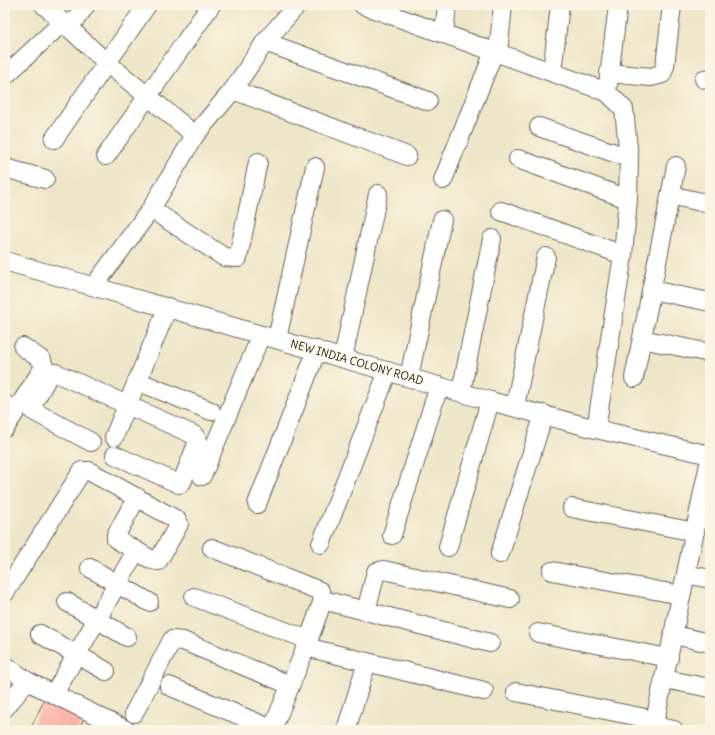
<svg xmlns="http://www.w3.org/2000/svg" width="715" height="735" viewBox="0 0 715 735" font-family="Delius,sans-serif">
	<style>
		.building { fill: #fba49c }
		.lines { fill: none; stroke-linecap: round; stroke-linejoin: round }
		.minor-casing { stroke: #666358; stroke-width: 20 }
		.minor { stroke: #fff; stroke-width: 18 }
		.labels { text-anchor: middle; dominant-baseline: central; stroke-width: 3.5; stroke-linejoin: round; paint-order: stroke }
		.street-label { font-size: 11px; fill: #1c1c1c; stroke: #fcf5e5 }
	</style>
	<rect width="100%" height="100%" fill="#fcf5e5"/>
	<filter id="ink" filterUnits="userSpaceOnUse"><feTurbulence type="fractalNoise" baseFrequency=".025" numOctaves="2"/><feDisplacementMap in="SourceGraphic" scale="8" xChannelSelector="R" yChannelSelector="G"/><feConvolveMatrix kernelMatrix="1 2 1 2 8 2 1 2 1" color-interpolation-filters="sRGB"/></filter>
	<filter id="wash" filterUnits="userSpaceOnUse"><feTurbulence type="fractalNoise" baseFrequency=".012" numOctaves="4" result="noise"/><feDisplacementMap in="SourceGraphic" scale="16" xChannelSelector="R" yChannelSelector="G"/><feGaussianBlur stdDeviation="0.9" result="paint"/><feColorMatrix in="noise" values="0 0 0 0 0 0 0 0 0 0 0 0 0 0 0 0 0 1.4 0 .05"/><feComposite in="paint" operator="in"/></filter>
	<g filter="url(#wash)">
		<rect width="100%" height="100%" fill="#eee6c8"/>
		<g id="blocks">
			<g class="building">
				<path d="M46,696L84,718L78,730H30Z"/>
				<path d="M94,722L107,730H90Z"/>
			</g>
		</g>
	</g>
	<g filter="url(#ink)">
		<use href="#blocks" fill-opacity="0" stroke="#666358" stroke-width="1"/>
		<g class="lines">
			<defs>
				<g id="minor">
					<path d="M44,5L107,63L195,135"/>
					<path d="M363,5L607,92L624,109L629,158L628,199L623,255L596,429"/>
					<path d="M69,28L86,5"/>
					<path d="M444,34L447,5"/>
					<path d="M265,42L428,101"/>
					<path d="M498,53L503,5"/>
					<path d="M552,72L560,5"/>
					<path d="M609,73L651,77L662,74L665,66L672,5"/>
					<path d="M5,76L63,22"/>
					<path d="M704,79H710"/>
					<path d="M608,85L618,5"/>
					<path d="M233,90L407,156"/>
					<path d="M539,127L629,158"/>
					<path d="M54,139L147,5"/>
					<path d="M106,156L211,5"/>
					<path d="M518,159L628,199"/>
					<path d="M5,168L45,179"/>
					<path d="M443,180L494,52"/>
					<path d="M670,195L710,204"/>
					<path d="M151,209L224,257L238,258L258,162"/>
					<path d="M501,211L623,255"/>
					<path d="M5,261L490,401L596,429L710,455"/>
					<path d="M94,286L151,209L195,135L233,90L265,42L297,5"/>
					<path d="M651,290L710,302"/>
					<path d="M277,339L315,167"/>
					<path d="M642,339L710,353"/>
					<path d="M343,358L378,194"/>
					<path d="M409,377L442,220"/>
					<path d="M634,378L676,166"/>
					<path d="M137,381L211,411"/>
					<path d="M461,392L492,239"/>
					<path d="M5,404L14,414L5,428"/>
					<path d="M515,406L546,257"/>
					<path d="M14,414L44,367L42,360L23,347"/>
					<path d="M114,437L168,307"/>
					<path d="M91,442L33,411V404L50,373H56L194,435L198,441L182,482L179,484L115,455"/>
					<path d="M202,476L261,335"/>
					<path d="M257,504L317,350"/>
					<path d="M572,508L695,532"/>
					<path d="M392,535L439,386"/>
					<path d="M321,544L388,371"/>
					<path d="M448,547L490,401"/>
					<path d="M212,548L320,591L323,600L306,647L272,730"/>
					<path d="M500,554L544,414"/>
					<path d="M90,568L149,602"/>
					<path d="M552,571L681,595"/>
					<path d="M686,574L710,579"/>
					<path d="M5,593L82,471H89L177,520L179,524L158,561L152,560L116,539V535L137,497"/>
					<path d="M194,597L309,640"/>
					<path d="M323,600L490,643"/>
					<path d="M67,602L127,637"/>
					<path d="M366,611L376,572L384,570L510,599"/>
					<path d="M538,633L669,658"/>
					<path d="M40,634L106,671"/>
					<path d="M674,635L710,643"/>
					<path d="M306,647L484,691"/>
					<path d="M5,665L27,681L126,730"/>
					<path d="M664,679L710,688"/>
					<path d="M169,686L272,729"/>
					<path d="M516,692L655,720"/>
					<path d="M54,694L136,551"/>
					<path d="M5,708L27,681"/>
					<path d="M134,713L172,640L183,641L290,685"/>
					<path d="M654,726L674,730"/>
					<path d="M346,730L367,662"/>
					<path d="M653,730L710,459"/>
				</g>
			</defs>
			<use href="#minor" class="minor-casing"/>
			<use href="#minor" class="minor"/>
		</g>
	</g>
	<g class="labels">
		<g class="street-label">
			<text transform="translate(357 362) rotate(16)">NEW INDIA COLONY ROAD</text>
		</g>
	</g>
	<rect width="715" height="735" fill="none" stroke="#fcf5e5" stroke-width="20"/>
</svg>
